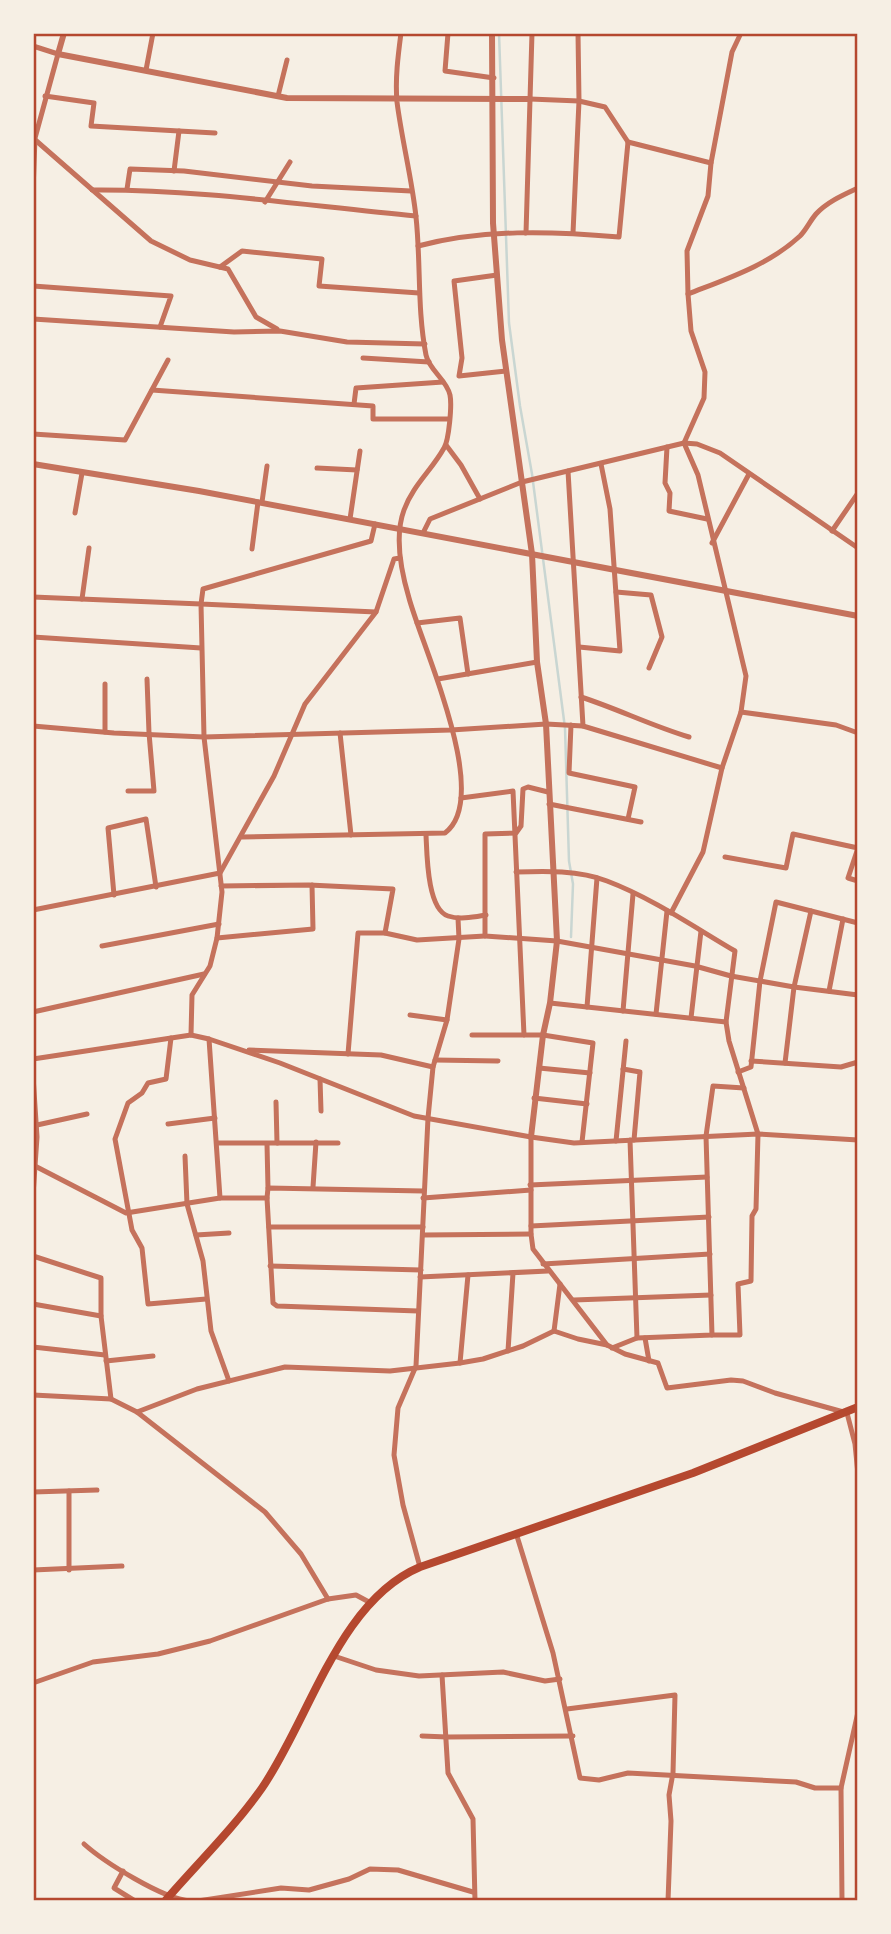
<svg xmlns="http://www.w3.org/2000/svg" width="891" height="1934" viewBox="0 0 891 1934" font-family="'Exo 2',sans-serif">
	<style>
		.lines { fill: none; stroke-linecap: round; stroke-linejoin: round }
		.stream { stroke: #c9d6d2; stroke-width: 2.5 }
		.minor { stroke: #c5725c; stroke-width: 5 }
		.tertiary { stroke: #c5725c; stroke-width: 6 }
		.primary { stroke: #b5482f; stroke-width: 8 }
		.neatline { fill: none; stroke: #b5482f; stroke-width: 2.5 }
	</style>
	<rect width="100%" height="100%" fill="#f6efe4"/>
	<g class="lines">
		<path class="stream" d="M499,33L509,323L520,406L532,474L565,728L569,861L573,884L571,937"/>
		<g class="minor">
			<path d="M448,33L445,71L494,78"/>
			<path d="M33,46L58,54L35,138L33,191"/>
			<path d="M146,70L153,33"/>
			<path d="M45,96L94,103L91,126L179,131"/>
			<path d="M278,96L287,60"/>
			<path d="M33,138L151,241L190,260L228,269L256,317L277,329"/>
			<path d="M628,142L711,163"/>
			<path d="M174,171L179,131L215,133"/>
			<path d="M127,189L130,169L184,171L312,186L411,191"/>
			<path d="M92,190C200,189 308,206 416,216"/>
			<path d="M265,202L290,162"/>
			<path d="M526,233L532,33"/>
			<path d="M573,233L579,101L578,33"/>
			<path d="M418,246C483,229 551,231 619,237L628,142L605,107L579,101L530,99"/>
			<path d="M220,267L242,251L322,259L319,286L419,293"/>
			<path d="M497,275L454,281L462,358L459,376L506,371"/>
			<path d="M33,286L171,296L160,327"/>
			<path d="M688,294C726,279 769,265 800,236C806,230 810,221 816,214C827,202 843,195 858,188"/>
			<path d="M33,319L234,332L280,331L347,342L425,344"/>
			<path d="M363,358L429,362"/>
			<path d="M152,390L373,406V419H449"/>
			<path d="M354,404L356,388L443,382"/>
			<path d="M33,434L125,440L168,360"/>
			<path d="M446,445L461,465L480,499"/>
			<path d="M667,447L665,483L670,493L669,511L707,519"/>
			<path d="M317,468L357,470"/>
			<path d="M568,471L583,726"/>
			<path d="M262,502L267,466"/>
			<path d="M75,513L82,473"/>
			<path d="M350,519L360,451"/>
			<path d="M375,524L371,541L203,589L201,604L376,612"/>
			<path d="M832,531L858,493"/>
			<path d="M423,533L430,519L522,482L684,443L697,444L720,453L858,548"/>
			<path d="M712,543L749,474"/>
			<path d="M252,549L258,502"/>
			<path d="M616,592L651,595L662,637L649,668"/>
			<path d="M33,597L201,604L204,737L222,892L217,938L210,966L192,995L191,1035"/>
			<path d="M82,599L89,548"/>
			<path d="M417,623L460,618L468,674"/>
			<path d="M33,637L201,648"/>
			<path d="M579,647L620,651L610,509L601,464"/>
			<path d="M438,679L537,662"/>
			<path d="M581,697C618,709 652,726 689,737"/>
			<path d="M741,712L836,725L858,733"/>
			<path d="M571,725L569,773L635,787L628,819"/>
			<path d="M33,726L114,733L204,737L451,730L546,724L583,726L722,768"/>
			<path d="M105,732V684"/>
			<path d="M340,733L351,835"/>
			<path d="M128,791H154L149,733L147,679"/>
			<path d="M548,792L528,787L523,789L521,826L516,833L485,834V936L557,941L695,966L731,976L794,987L858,995"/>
			<path d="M461,798L513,791L524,1035"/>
			<path d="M549,804L641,822"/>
			<path d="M426,835C427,854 427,909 448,916C460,920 474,917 486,915"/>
			<path d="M242,837L445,833C493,797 422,647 409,598C401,571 394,537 404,510C413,485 432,470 444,448C449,440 452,405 450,395C447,380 429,370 426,355C417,309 421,263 416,217C412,179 402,141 397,102C395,79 398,56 401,33"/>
			<path d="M725,857L786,868L793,834L858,848L848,878L858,881"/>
			<path d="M516,872C545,871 579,870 607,881C652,898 694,927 735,951L726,1022L729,1041L758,1134L756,1209L752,1216L751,1281L738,1284L740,1335H712"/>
			<path d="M221,886L309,885L393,889L385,933"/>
			<path d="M114,895L108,828L146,819L156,887"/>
			<path d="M33,910L220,873L274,776L305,704L376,612L394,559L400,558"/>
			<path d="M671,913L703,852L722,768L741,712L746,676L698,475L684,443L704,398L705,372L691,331L688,294L687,251L708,196L711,163L732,52L741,33"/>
			<path d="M217,938L313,929L312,885"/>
			<path d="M102,946L219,924"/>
			<path d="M829,991L843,919"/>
			<path d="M550,1003L726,1022"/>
			<path d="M587,1007L597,878"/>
			<path d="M623,1011L633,894"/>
			<path d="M33,1012L204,974"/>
			<path d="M656,1014L667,911"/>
			<path d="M410,1015L447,1020"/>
			<path d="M691,1018L701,931"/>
			<path d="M472,1035H543L593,1043L582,1142"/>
			<path d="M171,1038L166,1079L148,1083L142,1093L128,1103L115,1139L132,1230L142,1248L148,1304L206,1299"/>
			<path d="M209,1039L220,1198H267"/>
			<path d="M249,1050L381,1055L433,1067"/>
			<path d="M348,1054L358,933H385L417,940L485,936"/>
			<path d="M33,1059L191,1035L209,1039L280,1063L414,1116L531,1137L574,1143L758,1134L858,1140"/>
			<path d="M435,1060L498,1061"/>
			<path d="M751,1061L841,1067L858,1062"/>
			<path d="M785,1063L794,987L811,911"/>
			<path d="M539,1068L590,1073"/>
			<path d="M623,1069L640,1072L634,1140"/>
			<path d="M738,1072L751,1067L760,981L776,902L858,923"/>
			<path d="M33,1076L37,1137L33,1195"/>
			<path d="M320,1079L321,1111"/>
			<path d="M534,1098L587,1104"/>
			<path d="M276,1102L277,1143"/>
			<path d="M168,1124L215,1118"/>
			<path d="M37,1125L87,1114"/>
			<path d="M531,1137V1234L533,1249L607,1345"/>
			<path d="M630,1140L637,1338"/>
			<path d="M616,1141L626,1041"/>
			<path d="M217,1143H338"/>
			<path d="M267,1144L268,1188"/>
			<path d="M185,1156L187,1204L203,1261L211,1331L229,1381"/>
			<path d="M33,1165L126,1213L220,1198"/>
			<path d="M530,1185L707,1177"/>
			<path d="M313,1187L316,1142"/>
			<path d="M423,1198L531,1190"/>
			<path d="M531,1226L709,1217"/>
			<path d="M269,1227H423"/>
			<path d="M196,1235L229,1233"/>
			<path d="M423,1235L531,1234"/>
			<path d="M33,1256L101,1278V1316L111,1399"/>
			<path d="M543,1264L710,1254"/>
			<path d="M270,1266L421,1270"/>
			<path d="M420,1277L548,1271"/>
			<path d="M574,1300L711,1295"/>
			<path d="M33,1304L101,1316"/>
			<path d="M418,1311L277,1306L273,1303L267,1198L268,1188L423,1191"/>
			<path d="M554,1331L560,1284"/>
			<path d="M645,1338L649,1361"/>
			<path d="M33,1347L105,1355"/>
			<path d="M612,1348L637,1338L712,1335L706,1136L713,1086L744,1088"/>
			<path d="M508,1351L513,1273"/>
			<path d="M106,1361L153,1356"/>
			<path d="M460,1363L468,1275"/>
			<path d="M33,1395L111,1399L137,1412L265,1512L301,1554L328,1599"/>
			<path d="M137,1412L197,1389L285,1367L390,1371L460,1363L483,1359L523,1346L554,1331L578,1339L607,1345L625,1354L658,1363L667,1388L731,1380L743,1381L775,1393L847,1413L855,1444L858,1474"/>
			<path d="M33,1492L97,1490"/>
			<path d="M858,1520V1667"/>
			<path d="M516,1533L553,1653L580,1778L599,1780L628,1773L796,1782L815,1788H841"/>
			<path d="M420,1567L403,1505L394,1455L398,1408L416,1366L428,1118L433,1067L447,1020L459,939L458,918"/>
			<path d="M33,1570L122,1566"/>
			<path d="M69,1570V1491"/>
			<path d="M334,1656L376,1670L419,1676L503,1672L545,1681L560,1679"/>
			<path d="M442,1675L448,1773L473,1819L475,1901"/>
			<path d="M33,1683L93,1662L158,1654L210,1641L328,1599L356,1595L369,1602"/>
			<path d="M567,1709L675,1695L673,1773L669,1795L671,1821L668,1901"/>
			<path d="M422,1736L447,1737L573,1736"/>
			<path d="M84,1844C104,1862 163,1899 190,1901"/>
			<path d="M123,1871L114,1888L135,1901"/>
			<path d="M198,1901L281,1888L309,1890L349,1879L370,1869L398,1870L473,1892"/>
			<path d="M842,1901L841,1788L858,1712"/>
		</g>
		<g class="tertiary">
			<path d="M64,33L58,54L287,98L530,99"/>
			<path d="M492,33L493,223L502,340L532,554L537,662L546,724L557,941L550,1003L543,1035L531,1137"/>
			<path d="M33,464L199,491L858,616"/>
		</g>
		<path class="primary" d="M165,1901C197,1864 234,1828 262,1788C310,1718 339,1601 420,1567L693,1473L858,1407"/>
	</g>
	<rect width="891" height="1934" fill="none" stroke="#f6efe4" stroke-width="70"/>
	<rect x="35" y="35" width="821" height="1864" class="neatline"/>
</svg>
